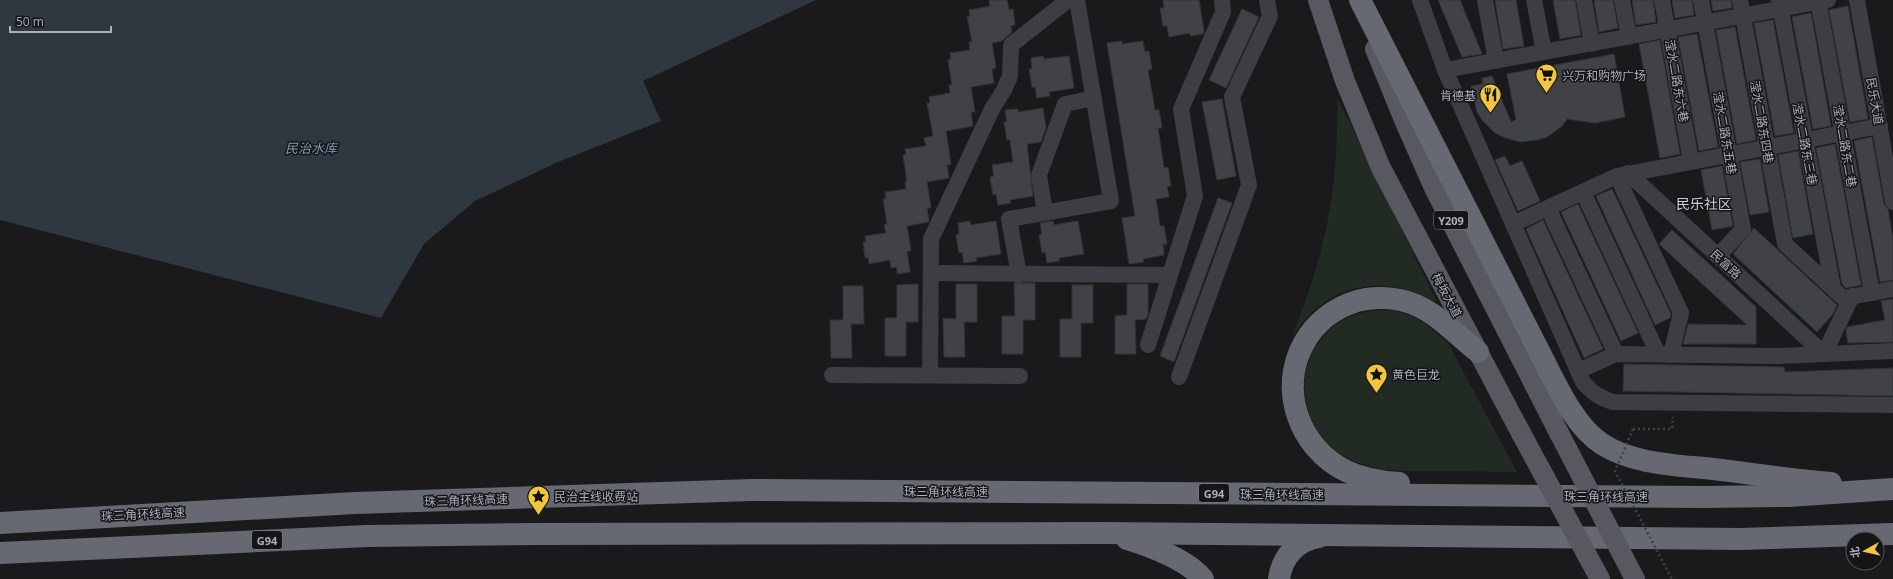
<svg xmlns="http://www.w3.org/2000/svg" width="1893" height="579" viewBox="0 0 1893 579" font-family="'Open Sans','Noto Sans SC',sans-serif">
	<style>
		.green { fill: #212a23 }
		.water { fill: #2f3741 }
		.building { fill: #414246; stroke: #343438 }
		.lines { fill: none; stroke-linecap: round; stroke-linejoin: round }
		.path { stroke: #414248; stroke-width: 2.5; stroke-dasharray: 2 3; stroke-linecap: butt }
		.minor { stroke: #3d3d43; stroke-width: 16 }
		.major { stroke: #575860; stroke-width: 20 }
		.highway { stroke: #676972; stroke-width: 22 }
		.path-bridge { stroke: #414248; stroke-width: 2.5; stroke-dasharray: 2 3; stroke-linecap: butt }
		.major-bridge { stroke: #575860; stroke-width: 20 }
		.labels { text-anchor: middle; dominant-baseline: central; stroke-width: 3; stroke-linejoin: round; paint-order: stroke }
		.shield { fill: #151517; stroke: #7f828a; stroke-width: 1 }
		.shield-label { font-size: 11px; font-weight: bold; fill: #acb0bc }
		.poi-label { font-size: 12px; fill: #acb0bc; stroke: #151517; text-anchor: start }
		.street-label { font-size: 12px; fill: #acb0bc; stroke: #151517 }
		.water-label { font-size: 13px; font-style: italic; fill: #849ab6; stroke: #151517 }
		.quarter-label { font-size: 14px; fill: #cdcfd7; stroke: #151517 }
	</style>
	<rect width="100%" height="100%" fill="#1a1a1c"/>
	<g class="green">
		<path d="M1337,97L1437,302C1394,279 1347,278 1310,314C1304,320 1298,329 1292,336C1326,254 1339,185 1337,97Z"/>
		<path d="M1381,310L1396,311L1410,315L1423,322L1448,343L1517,472C1491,472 1464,471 1438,471C1408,471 1379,473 1351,460C1297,434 1287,358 1338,323C1351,314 1366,311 1381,310Z"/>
	</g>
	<path class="water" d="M0,0H816L643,81L661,121L558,162L475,201L424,244L381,318L0,220Z"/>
	<g class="building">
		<path d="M989,0H1007L1009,10L1013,9L1015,25L1011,26L1012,32L1002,41L992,43L996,68L992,69L994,83L971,87L975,112H971L973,126L946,131L951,164L947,165L949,178L927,182L931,208H927L929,221L928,222L907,226L911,251H907L910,272L897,274V267L891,268L890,260L869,264L868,257L865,258L863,242H866L865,236L886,233L884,225L887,224L883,199L886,198L885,192L906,189L905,181H907L903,155H906L905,149L926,146L924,138L933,136L927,103H930L929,97L950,93L949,85H952L948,60L951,59L950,53L970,50L969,42H972L967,16H970L969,10L990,6Z"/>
		<path d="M1163,0H1199L1204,31L1203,34L1190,36V33L1169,37L1167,26H1163L1160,8H1164Z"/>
		<path d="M1438,0H1460L1482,54L1462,57Z"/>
		<path d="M1495,0H1516L1524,46L1503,49Z"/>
		<path d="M1553,0H1575L1581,35L1560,39Z"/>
		<path d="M1594,0H1613L1618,28L1599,32Z"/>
		<path d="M1632,0H1653L1656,22L1636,25Z"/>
		<path d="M1672,0H1692L1694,15L1675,18Z"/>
		<path d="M1711,0H1731L1732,8L1713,11Z"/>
		<path d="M1848,6L1868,119L1850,122L1829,10Z"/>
		<path d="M1242,9L1259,17L1226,88L1209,80Z"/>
		<path d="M1811,13L1831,126L1813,129L1792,17Z"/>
		<path d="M1773,20L1794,133L1775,136L1754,23Z"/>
		<path d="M1735,27L1756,140L1737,144L1716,30Z"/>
		<path d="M1697,34L1718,147L1699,151L1678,37Z"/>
		<path d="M1660,40L1680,154L1660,158L1639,44Z"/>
		<path d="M1122,41V44L1143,41L1145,52L1149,51L1152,69L1148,70L1155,110H1159L1162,128H1158L1164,168L1168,167L1171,186H1167L1169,197L1156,199L1160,226H1164L1167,244H1163L1164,255L1143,259L1144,262L1129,264L1122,218L1135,216L1107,43Z"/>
		<path d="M1614,54L1625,117L1595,123L1567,119L1562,126L1547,137L1538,140L1520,142L1503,137L1495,133L1482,120L1477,112L1471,86L1483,84L1482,78L1492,76L1511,122L1516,120L1507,74Z"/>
		<path d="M1043,56L1044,59L1069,56L1074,88L1049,92L1050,96L1037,98L1035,87H1032L1029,69H1032L1031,58Z"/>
		<path d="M1222,99L1236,176L1217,180L1202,102Z"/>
		<path d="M1043,108L1046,128L1041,142L1027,144L1033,196L1010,200L1011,203L998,205L996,194L993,195L990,177L994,176L992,165L1013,162L1010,140H1007L1004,122H1007L1005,110L1018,109V112Z"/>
		<path d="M1872,137L1884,204L1888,209L1893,240V280L1880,282L1854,141Z"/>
		<path d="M1835,144L1861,285L1846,288L1842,284L1816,148Z"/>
		<path d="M1798,151L1813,234L1793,238L1778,155Z"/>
		<path d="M1505,156L1510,166L1522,161L1540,201L1518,211L1495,160Z"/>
		<path d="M1760,159L1769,212L1750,215L1740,162Z"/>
		<path d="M1722,166L1733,226L1712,230L1701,170Z"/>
		<path d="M1612,189L1671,314L1670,318L1655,325L1596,196Z"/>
		<path d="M1218,198L1232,203L1174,362L1160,356Z"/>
		<path d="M1578,204L1638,333L1621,341L1561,212Z"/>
		<path d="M1543,220L1603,349L1584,358L1526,229Z"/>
		<path d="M970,221L971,225L996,221L1001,254L976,258L977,261L964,263L962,252L959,253L956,235L959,234L958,223Z"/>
		<path d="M1053,221L1054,225L1078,221L1084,254L1059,258V261L1047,263L1045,252L1042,253L1039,235L1042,234L1040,223Z"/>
		<path d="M1754,228L1837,305L1833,314L1817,332L1733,254Z"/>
		<path d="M1672,230L1756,307V344H1683L1688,324L1747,325L1659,244Z"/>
		<path d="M1014,283H1035V320H1023V354H1002V316H1015Z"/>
		<path d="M918,284V322H906V356H885V318H897V285Z"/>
		<path d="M956,284H977V322H964L965,357H944L943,318L956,319Z"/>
		<path d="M1127,284H1148V314L1146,319L1135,320L1136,354H1115V316L1127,315Z"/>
		<path d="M1072,285H1093V323H1081V357H1060V319H1072Z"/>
		<path d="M843,286H863L864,324H851L852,358H831L830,320H843Z"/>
		<path d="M1893,299V342L1848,343L1846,331L1847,327L1885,320L1881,301Z"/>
		<path d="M1624,364L1784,367L1785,372L1893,368V396L1623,391Z"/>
	</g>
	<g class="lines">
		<path class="path" d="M1633,429H1672L1673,417"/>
		<g class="minor">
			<path d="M1420,0L1445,70L1583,382C1592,393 1600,398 1613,402L1893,405"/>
			<path d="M1485,0L1496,61"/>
			<path d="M1534,0L1544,52"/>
			<path d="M1584,0L1592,44"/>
			<path d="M1622,0L1629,37"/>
			<path d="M1662,0L1691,161"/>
			<path d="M1701,0L1743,229L1718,256"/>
			<path d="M1740,0L1785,244L1843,298L1893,289"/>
			<path d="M1779,0L1833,288"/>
			<path d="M1818,0L1872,293"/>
			<path d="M1857,0L1893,202"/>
			<path d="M1445,70L1828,0"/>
			<path d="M1628,173L1824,354L1852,296"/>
			<path d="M1617,176L1681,313L1671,355"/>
			<path d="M1583,192L1658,354"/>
			<path d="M1548,208L1616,354"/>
			<path d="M1045,213L1039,175L1065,104L1094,98"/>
			<path d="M1513,224L1617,176L1880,126"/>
			<path d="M931,273L1170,275"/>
			<path d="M1019,275L1009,219L1111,201L1077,0"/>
			<path d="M1148,345L1195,196L1181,109L1223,12L1222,0"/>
			<path d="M1578,371L1616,354L1778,356L1893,351"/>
			<path d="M832,375L1020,376"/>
			<path d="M930,375L931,239L992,109L1004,90L1010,76L1011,45L1068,0"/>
			<path d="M1179,377L1249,185L1232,97L1270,16L1267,0"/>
		</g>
		<g class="major">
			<path d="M1318,0L1345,81L1381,168L1522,435"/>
			<path d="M1375,49L1404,120L1434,188L1559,433"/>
		</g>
		<g class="highway">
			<path d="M1360,0L1541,355C1556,384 1574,426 1602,444C1636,466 1684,465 1722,470C1759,475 1795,480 1831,483"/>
			<path d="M1399,483C1380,482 1363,479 1346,471C1299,448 1278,389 1304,343C1315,323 1334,308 1357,301C1375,296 1398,297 1416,305C1439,315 1458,336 1478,352"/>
			<path d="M0,523L355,503L752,490L1704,497L1788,496L1893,489"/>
			<path d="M1127,539C1150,546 1188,560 1203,579"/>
			<path d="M0,553L367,536L535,534L1103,533L1741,539L1893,534"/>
			<path d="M1279,579C1282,557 1296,541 1319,537"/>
		</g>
		<path class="path-bridge" d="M1633,429L1615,471L1672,579"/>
		<g class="major-bridge">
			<path d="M1559,433L1635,579"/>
			<path d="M1522,435L1600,579"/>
		</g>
	</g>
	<defs>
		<symbol id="supermarket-pin" viewBox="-11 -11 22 30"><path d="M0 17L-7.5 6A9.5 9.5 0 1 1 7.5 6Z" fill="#f3c63b" stroke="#151517"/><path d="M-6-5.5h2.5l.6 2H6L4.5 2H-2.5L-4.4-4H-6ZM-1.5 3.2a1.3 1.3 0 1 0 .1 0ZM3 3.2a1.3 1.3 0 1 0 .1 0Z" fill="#111"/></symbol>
		<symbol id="restaurant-pin" viewBox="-11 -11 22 30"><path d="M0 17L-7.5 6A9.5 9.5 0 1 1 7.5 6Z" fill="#f3c63b" stroke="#151517"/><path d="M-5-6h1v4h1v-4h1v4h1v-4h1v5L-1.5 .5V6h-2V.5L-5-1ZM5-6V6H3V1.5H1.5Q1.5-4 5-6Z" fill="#111"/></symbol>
		<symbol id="sight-pin" viewBox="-11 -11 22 30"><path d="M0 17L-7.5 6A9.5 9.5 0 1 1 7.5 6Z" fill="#f3c63b" stroke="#151517"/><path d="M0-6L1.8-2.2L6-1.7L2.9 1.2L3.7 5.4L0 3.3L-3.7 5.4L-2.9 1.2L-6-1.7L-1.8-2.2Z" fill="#111"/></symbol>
	</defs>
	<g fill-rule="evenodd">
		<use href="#supermarket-pin" x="1534" y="62" width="25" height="34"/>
		<use href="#restaurant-pin" x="1478" y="82" width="25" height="34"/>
		<use href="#sight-pin" x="1364" y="362" width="25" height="34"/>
		<use href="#sight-pin" x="526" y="484" width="25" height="34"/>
	</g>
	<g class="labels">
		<g class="shield">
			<rect x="1434" y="211" width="34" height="18" rx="3"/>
			<rect x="1199" y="484" width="30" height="18" rx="3"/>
			<rect x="252" y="531" width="30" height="18" rx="3"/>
		</g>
		<g class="shield-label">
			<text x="1451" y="220">Y209</text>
			<text x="1214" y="493">G94</text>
			<text x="267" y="540">G94</text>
		</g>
		<g class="poi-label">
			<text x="1562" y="75">兴万和购物广场</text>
			<text x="1476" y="95" text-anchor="end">肯德基</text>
			<text x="1392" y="374">黄色巨龙</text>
			<text x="554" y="496">民治主线收费站</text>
		</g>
		<g class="street-label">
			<text transform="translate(1677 81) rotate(80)">滢水二路东六巷</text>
			<text transform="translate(1875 101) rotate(80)">民乐大道</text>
			<text transform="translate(1762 122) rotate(80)">滢水二路东四巷</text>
			<text transform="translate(1725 133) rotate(80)">滢水二路东五巷</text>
			<text transform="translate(1805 144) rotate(79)">滢水二路东三巷</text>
			<text transform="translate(1845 146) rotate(80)">滢水二路东二巷</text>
			<text transform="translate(1726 264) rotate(43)">民富路</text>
			<text transform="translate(1447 295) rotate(62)">梅坂大道</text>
			<text x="946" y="491">珠三角环线高速</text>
			<text x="1282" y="494">珠三角环线高速</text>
			<text x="1606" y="496">珠三角环线高速</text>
			<text transform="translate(466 500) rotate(-2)">珠三角环线高速</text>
			<text transform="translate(143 514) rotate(-3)">珠三角环线高速</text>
		</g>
		<g class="water-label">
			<text x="311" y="148">民治水库</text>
		</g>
		<g class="quarter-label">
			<text x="1704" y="203">民乐社区</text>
		</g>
	</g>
	<g transform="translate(1865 551) rotate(262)"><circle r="19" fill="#151517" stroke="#515359"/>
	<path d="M0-3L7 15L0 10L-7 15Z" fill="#f3c63b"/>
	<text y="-6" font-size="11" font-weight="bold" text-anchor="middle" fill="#acb0bc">北</text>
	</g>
	<path d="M10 26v6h101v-6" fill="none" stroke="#acb0bc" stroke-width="2"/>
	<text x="16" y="26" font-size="12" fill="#acb0bc" stroke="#151517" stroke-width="3" paint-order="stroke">50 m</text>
</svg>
